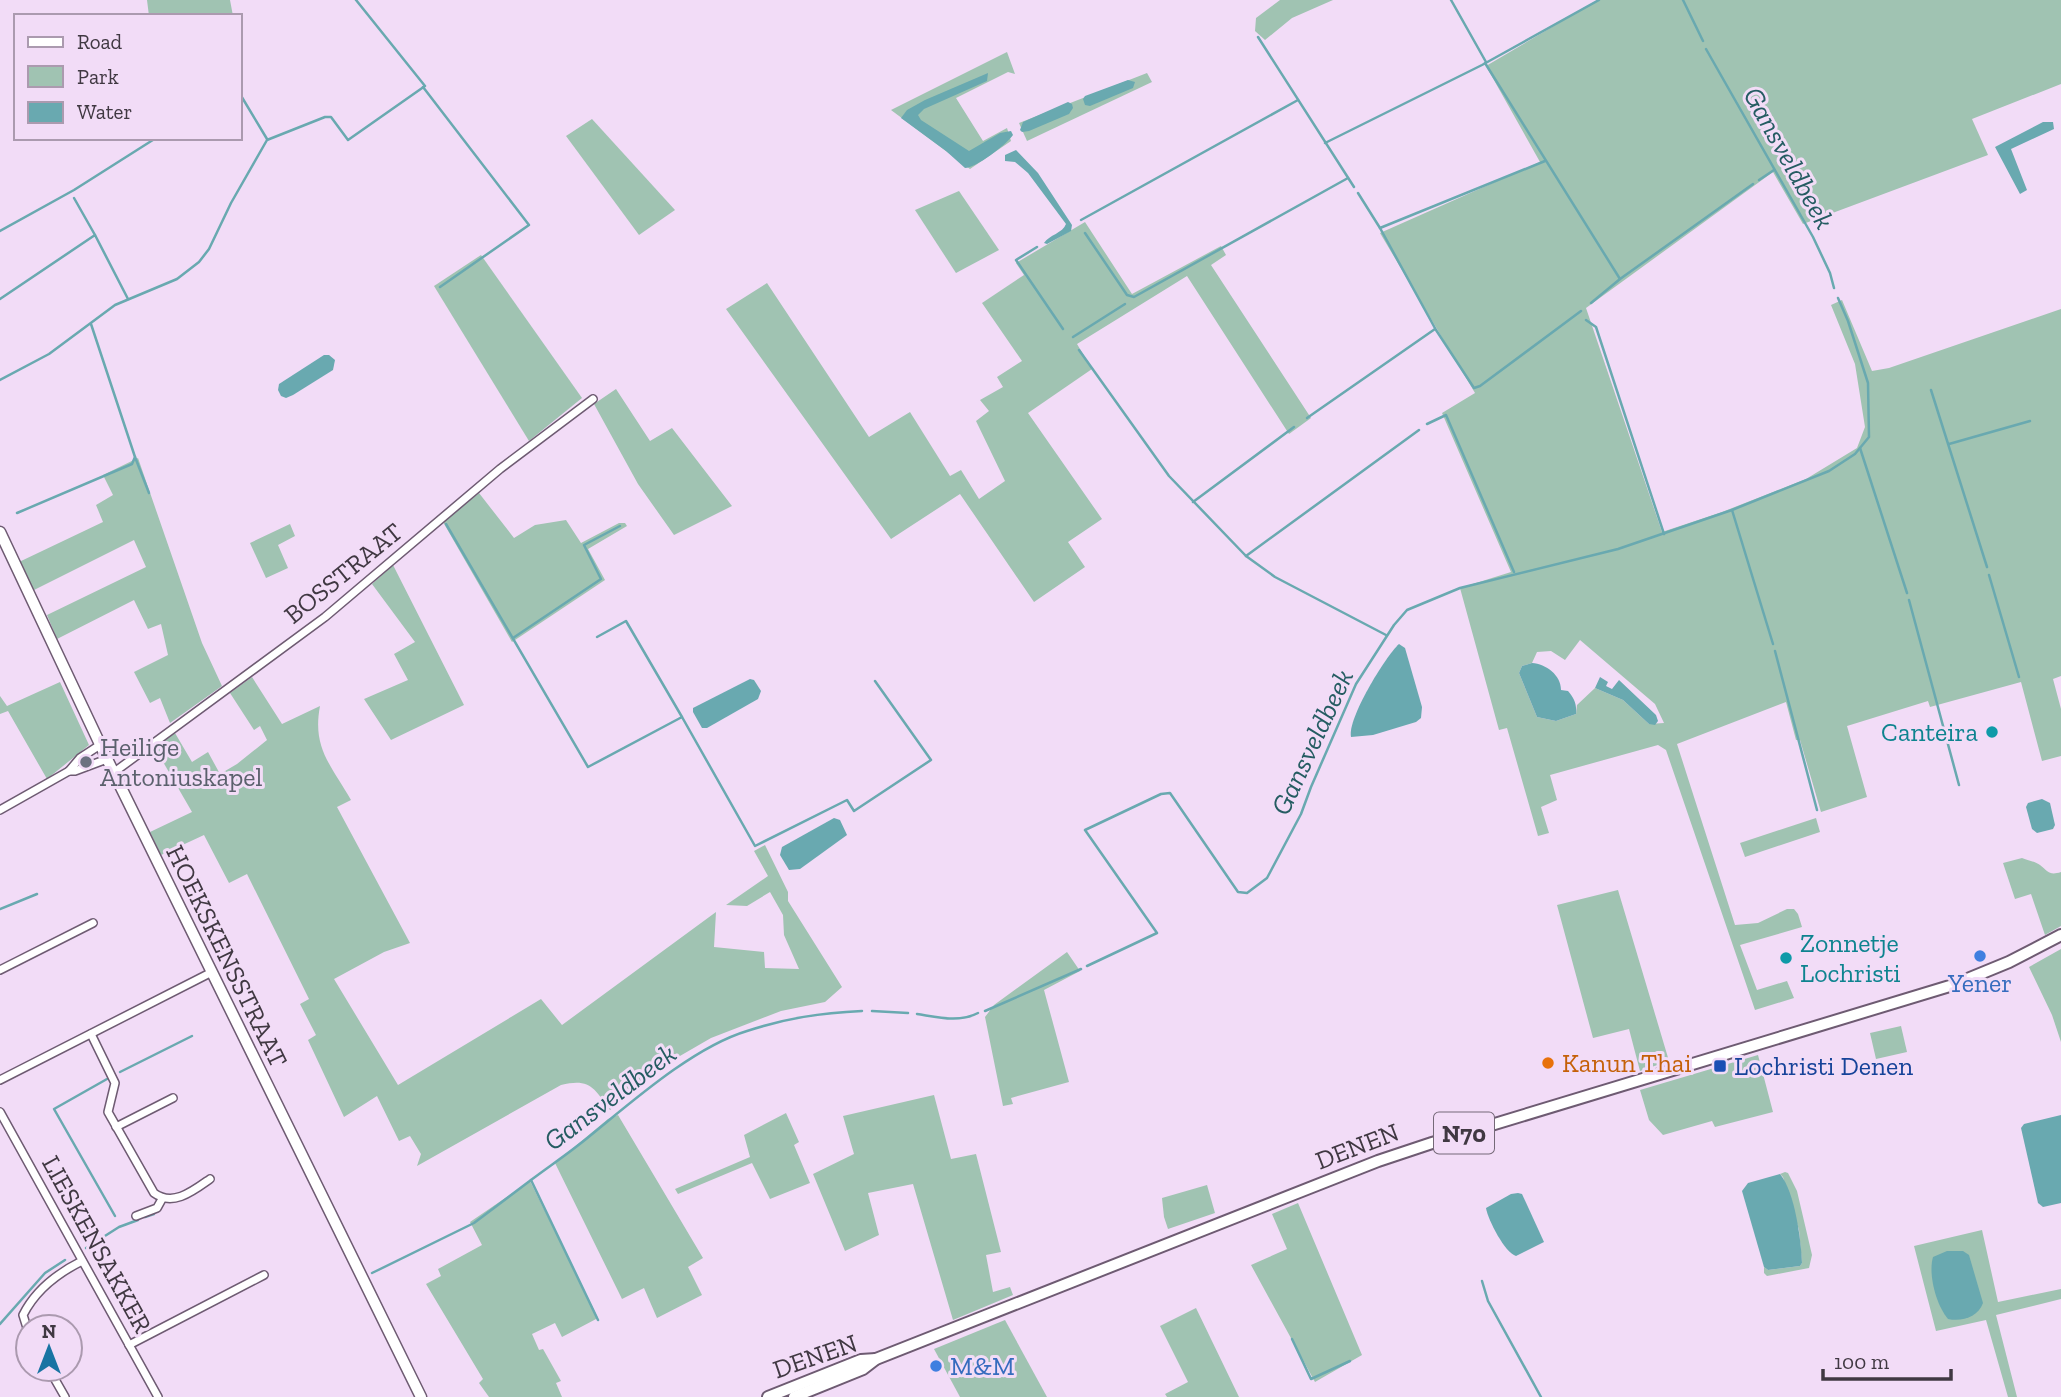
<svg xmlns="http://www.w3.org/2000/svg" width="2061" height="1397" viewBox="0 0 2061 1397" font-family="'Zilla Slab',serif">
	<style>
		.green { fill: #a0c3b2; fill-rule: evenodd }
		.water { fill: #69a9b0 }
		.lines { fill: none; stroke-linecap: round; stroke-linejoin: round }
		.stream { stroke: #69a9b0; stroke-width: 2.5 }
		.street-casing { stroke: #6e5b72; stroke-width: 10 }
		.secondary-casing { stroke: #6e5b72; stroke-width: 13 }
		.primary-casing { stroke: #6e5b72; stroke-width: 14 }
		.street { stroke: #fff; stroke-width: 7 }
		.secondary { stroke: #fff; stroke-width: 10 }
		.primary { stroke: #fff; stroke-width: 10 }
		.culture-dot { fill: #0f9aa8; stroke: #f2dcf7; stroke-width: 2.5 }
		.worship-dot { fill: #6b7280; stroke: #f2dcf7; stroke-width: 2.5 }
		.shop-dot { fill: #3f7fe0; stroke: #f2dcf7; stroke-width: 2.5 }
		.food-dot { fill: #e8710a; stroke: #f2dcf7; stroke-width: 2.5 }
		.transit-dot { fill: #1a4fb4; stroke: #f2dcf7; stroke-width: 2.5 }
		.labels { text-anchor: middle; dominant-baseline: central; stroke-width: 6; stroke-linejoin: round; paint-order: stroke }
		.shield { fill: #f2dcf7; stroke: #756978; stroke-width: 2 }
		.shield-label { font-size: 24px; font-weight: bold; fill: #403842 }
		.street-label { font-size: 26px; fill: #403842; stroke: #f2dcf7 }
		.culture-label { font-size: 26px; fill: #0d838f; stroke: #f2dcf7; text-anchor: end }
		.worship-label { font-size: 26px; fill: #5b616d; stroke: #f2dcf7; text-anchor: start }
		.shop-label { font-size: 26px; fill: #366cbe; stroke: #f2dcf7 }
		.food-label { font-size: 26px; fill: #c56008; stroke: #f2dcf7; text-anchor: start }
		.transit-label { font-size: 26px; fill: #164399; stroke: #f2dcf7; text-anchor: start }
		.water-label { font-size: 28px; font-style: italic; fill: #255c62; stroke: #f2dcf7 }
	</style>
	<rect width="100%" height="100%" fill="#f2dcf7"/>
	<g class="green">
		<path d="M147,0H230L233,16H149Z"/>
		<path d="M1280,0H1333L1292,18L1265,40L1255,31L1256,18Z"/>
		<path d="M1598,0H2061V84L1972,119L1988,155L1803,224L1773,172L1586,308L1662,532L1722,512L1806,479L1857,448L1865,427L1855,364L1831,305L1842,300L1872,371L1889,368L2061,309V676L2053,679L2061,709V756L2042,761L2021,682L1930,707L1928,701L1847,726L1867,797L1821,812L1800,740H1796L1786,702L1677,744L1735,925L1758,923L1787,909H1794L1798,914L1802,927L1740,945L1757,990L1787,981L1794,998L1755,1010L1666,750L1658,745L1550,775L1557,800L1541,807L1549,833L1538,836L1507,728L1499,730L1460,588L1511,572L1442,413L1475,393L1380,233L1540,162L1486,66ZM1580,640L1655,704L1664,723L1649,724L1623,700L1595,688L1577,705L1576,714L1556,721L1537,717L1519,673L1522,666L1532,663L1537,652L1551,651L1565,660Z"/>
		<path d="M1007,52L1015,74L1008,72L956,98L983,141L1007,128L1011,141L970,169L891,110Z"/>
		<path d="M1147,73L1152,82L1027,141L1019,123Z"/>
		<path d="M592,119L675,210L639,235L566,136Z"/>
		<path d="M959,191L999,250L956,273L915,210Z"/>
		<path d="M1085,222L1132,294L1221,246L1226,255L1211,265L1311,418L1289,434L1187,276L1077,344L1092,369L1028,413L1102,519L1068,542L1085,567L1034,602L960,494L891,539L726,309L767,283L869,437L910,412L950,476L961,470L979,499L1005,481L976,421L989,411L980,400L1003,387L997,377L1022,361L982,303L1024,275L1016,263Z"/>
		<path d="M481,255L582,398L529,441L434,286Z"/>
		<path d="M616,389L650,441L672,428L732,506L674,535L638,484L594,404Z"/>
		<path d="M138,458L202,643L222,686L170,723L160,698L150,703L134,672L168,655L161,624L148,629L134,600L57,639L47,615L146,567L134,540L34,590L19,562L103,522L96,505L113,495L103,475Z"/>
		<path d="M479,493L514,538L535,525L566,520L581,543L619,523H625L627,526L588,549L605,580L512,642L443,522Z"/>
		<path d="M290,524L295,536L278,545L288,568L266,578L250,543Z"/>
		<path d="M393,565L464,705L391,740L364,699L408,680L394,654L415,642L372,584Z"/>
		<path d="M252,677L282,724L320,706C312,748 331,765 351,800L337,807L410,943L384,952L334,979L398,1085L541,999L562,1025L716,912L714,947L764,952L765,968L799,969L784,935L783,915L770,892L747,906L726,905L768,876L754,851L765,845L788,892V901L842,987L825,1002L781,1011L711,1038L673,1060L610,1110C594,1088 590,1078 561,1085L417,1166L421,1154L410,1136L399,1141L377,1096L344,1117L308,1040L316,1035L300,1004L309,999L247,874L229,883L204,835L161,855L150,832L192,812L155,748L175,733L192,762L208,752L220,774L237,764L267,740L260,726L254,730L230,693Z"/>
		<path d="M60,682L89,745L47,779L8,711L0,714V696L7,706Z"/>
		<path d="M1816,818L1820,832L1745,857L1740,843Z"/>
		<path d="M2022,858C2027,860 2036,862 2040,865C2048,871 2049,876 2061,872V926L2045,935L2031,894L2015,899L2003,863Z"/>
		<path d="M1618,890L1669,1061L1640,1071L1629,1029L1593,1038L1557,905Z"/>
		<path d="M2061,949V1042L2052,1015L2029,967Z"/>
		<path d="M1067,952L1080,971L1044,990L1069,1082L1011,1098L1013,1104L1003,1106L985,1017L994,1005Z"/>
		<path d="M1901,1026L1907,1052L1876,1059L1870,1033Z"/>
		<path d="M1758,1055L1773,1112L1715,1127L1712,1121L1663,1135L1649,1120L1640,1090Z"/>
		<path d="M934,1095L951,1159L976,1154L1001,1252L986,1255L993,1292L1010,1287L1013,1295L953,1320L913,1184L868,1193L879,1235L845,1251L813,1174L854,1154L843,1116Z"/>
		<path d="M786,1113L799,1142L794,1145L810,1183L770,1199L752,1163L678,1194L675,1189L750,1157L744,1135Z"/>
		<path d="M618,1115L703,1258L688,1267L702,1295L657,1318L644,1288L622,1299L555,1163L608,1119Z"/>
		<path d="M1785,1172L1788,1173L1797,1191L1812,1255L1809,1268L1767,1276L1764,1273V1267L1768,1270L1800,1266L1802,1263L1799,1230L1783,1177L1780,1174Z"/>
		<path d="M530,1181L598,1318L562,1337L555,1323L532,1334L539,1350L543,1349L561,1381L556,1383L562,1397H489L479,1383L483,1379L426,1284L441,1276L438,1269L482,1245L470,1222Z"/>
		<path d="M1207,1185L1215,1213L1168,1229L1164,1217L1162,1198Z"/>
		<path d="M1298,1203L1362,1355L1315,1382L1251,1265L1287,1249L1272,1214Z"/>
		<path d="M1982,1230L1998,1302L2061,1289V1299L1996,1315L2017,1397H2008L1986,1320L1936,1331L1914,1246Z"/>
		<path d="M1196,1308L1239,1397H1167L1165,1394L1188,1382L1160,1326Z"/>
		<path d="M1005,1320L1047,1397H960L934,1349Z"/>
	</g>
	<g class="water">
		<path d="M988,73L987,81L924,109L918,115L921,120L969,151L1000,133L1011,131L1013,135C1006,145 976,168 965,168L946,151L901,118L907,110L925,100Z"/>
		<path d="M1128,80L1135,82L1133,88L1090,106L1085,105L1083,99L1085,96Z"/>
		<path d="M1068,102L1072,104L1073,108L1069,114L1029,131L1022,132L1020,130L1023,122Z"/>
		<path d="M2043,122H2053L2054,129L2011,149L2027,190L2020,194L1995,147Z"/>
		<path d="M1016,150L1038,173L1072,225L1071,231L1047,244L1044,243C1049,235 1063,233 1066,224L1028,173L1015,162L1005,161V155Z"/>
		<path d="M324,355H329L335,360L333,370L293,395L286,398L281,396L278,390L279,384Z"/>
		<path d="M1399,644L1405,648L1422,707L1421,718L1416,722L1373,735L1351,737C1347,719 1385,657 1399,644Z"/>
		<path d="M1532,663C1546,664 1561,675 1561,690L1568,691C1574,698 1577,704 1576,714L1556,721L1537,717L1519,673L1522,666Z"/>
		<path d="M1600,677L1608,682L1606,686L1612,689L1619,680L1656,715L1658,721L1655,725L1649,724L1623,700L1595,688Z"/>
		<path d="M750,679L754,680L761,691L758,699L707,728H702L693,712V708Z"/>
		<path d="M2042,799L2050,803L2055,825L2053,829L2037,833L2032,829L2026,807L2028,803Z"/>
		<path d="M834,818L840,820L847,835L800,869L789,870L780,855L782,847Z"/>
		<path d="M2061,1115V1203L2043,1207L2038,1203L2021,1128L2024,1124Z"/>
		<path d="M1780,1174C1795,1192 1801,1240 1802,1263L1800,1266L1768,1270L1764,1267L1742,1191L1748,1183Z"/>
		<path d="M1518,1193L1522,1194L1544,1242L1516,1256C1505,1253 1488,1220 1486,1208L1511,1194Z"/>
		<path d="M1947,1251H1963L1969,1255L1983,1303C1978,1317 1962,1322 1948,1319C1936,1305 1928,1274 1933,1257Z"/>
	</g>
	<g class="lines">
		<g class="stream">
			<path d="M1451,0L1486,62"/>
			<path d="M1683,0L1703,41"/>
			<path d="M1258,37L1354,187"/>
			<path d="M1706,49L1813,237L1830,273L1834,288"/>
			<path d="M1485,63L1620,279"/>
			<path d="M423,87L529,225L440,287"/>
			<path d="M240,94L267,139"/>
			<path d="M1325,143L1482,65L1599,0"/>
			<path d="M1759,180L1774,170"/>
			<path d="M1358,193L1380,228L1436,330L1474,388L1480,386L1581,311"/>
			<path d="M74,198L95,235"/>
			<path d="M1081,220L1298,100"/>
			<path d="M1380,228L1545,161"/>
			<path d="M0,231L74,190L156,138"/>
			<path d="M1085,233L1127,295L1134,297L1348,178"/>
			<path d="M1037,247L1016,260L1063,329"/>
			<path d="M0,299L95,235L128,299"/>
			<path d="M1591,303L1620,279L1753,184"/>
			<path d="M1586,320L1596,327L1664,534"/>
			<path d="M1073,337L1125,304"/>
			<path d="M1079,350L1169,476L1246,556L1275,577L1386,635"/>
			<path d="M0,380L49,354L115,305L177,279L199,262L209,249L231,203L267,140L325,117H331L348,140L425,86L356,0"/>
			<path d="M1931,390L1987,567"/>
			<path d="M1307,418L1435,329"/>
			<path d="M1427,424L1446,415L1514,572"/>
			<path d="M1949,444L2030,421"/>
			<path d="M1860,448L1907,593"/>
			<path d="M135,457L149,493"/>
			<path d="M1193,502L1294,427"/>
			<path d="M1732,510L1773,644"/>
			<path d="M17,513L132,464L135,457L91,324"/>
			<path d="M446,524L588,767L682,717L755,846L847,800L854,811L931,760L875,681"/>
			<path d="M1246,556L1419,430"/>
			<path d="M1989,575L2019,677"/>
			<path d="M1909,600L1959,785"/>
			<path d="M597,637L626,621L682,717"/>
			<path d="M513,638L601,579L584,545L620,526"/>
			<path d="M1775,651L1817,810"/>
			<path d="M0,909L37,894"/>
			<path d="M1087,966L1157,933L1085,830L1161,794L1170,793L1238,892L1247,893L1267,878L1301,814L1311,787L1356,684L1394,625L1407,610L1460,588L1618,549L1732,510L1829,471L1855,454L1869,437L1868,383L1848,321L1838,298"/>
			<path d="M872,1011L908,1013"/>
			<path d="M985,1011L1081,969"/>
			<path d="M917,1014C937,1017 959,1023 978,1013"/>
			<path d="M120,1072L192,1036"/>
			<path d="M107,1079L54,1109L115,1216"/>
			<path d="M145,1217L154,1214"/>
			<path d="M86,1248L119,1227L138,1220"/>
			<path d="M372,1273L474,1223L531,1180"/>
			<path d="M1482,1281L1488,1301L1541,1397"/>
			<path d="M598,1320L531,1180C551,1165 572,1151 591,1135C634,1100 694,1047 747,1031C787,1018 820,1013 862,1011"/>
			<path d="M0,1324L45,1273L65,1260"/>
			<path d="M1292,1339L1311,1379L1350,1361"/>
		</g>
		<defs>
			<g id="street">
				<path d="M69,771L80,758L100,745"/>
				<path d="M113,773L325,617L500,469L593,399"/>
				<path d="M0,810L69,771H75L107,759"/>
				<path d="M0,970L93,923"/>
				<path d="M91,1034L115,1083L108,1112L154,1193C173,1207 193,1191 210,1179"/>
				<path d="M0,1080L212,972"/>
				<path d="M0,1112L158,1397"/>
				<path d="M116,1127L173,1098"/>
				<path d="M136,1216L157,1208L162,1199"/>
				<path d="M28,1331L23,1315C35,1291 58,1273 82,1261"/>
				<path d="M129,1345L264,1275"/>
				<path d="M49,1369L65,1397"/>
			</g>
			<path id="secondary" d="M0,532L107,759L421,1397"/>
			<g id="primary">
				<path d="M768,1397L861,1360L876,1359"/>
				<path d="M794,1397L863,1369L876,1359L1378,1161L1432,1143L1953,985L2009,962L2061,935"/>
			</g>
		</defs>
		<use href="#street" class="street-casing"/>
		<use href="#secondary" class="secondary-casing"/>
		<use href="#primary" class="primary-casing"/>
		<use href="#street" class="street"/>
		<use href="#secondary" class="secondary"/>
		<use href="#primary" class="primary"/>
	</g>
	<g class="culture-dot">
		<circle cx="1992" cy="732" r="7"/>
		<circle cx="1786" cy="958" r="7"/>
	</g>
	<circle class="worship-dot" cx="86" cy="762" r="7"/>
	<g class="shop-dot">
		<circle cx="1980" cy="956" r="7"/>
		<circle cx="936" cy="1366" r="7"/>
	</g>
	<circle class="food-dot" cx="1548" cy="1063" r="7"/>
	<rect class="transit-dot" x="1713" y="1059" width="14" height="14" rx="3.5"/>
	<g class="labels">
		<rect class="shield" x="1434" y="1112.5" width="60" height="41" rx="5"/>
		<g class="shield-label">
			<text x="1464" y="1133">N70</text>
		</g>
		<g class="street-label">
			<text transform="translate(343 573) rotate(-39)">BOSSTRAAT</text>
			<text transform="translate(227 956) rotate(64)">HOEKSKENSSTRAAT</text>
			<text transform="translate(1357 1146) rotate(-21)">DENEN</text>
			<text transform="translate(97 1244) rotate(61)">LIESKENSAKKER</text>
			<text transform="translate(815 1356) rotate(-19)">DENEN</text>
		</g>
		<g class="culture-label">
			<text x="1978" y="732">Canteira</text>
			<text x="1800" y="943" text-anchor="start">Zonnetje<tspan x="1800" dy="30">Lochristi</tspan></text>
		</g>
		<g class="worship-label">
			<text x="100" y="747">Heilige<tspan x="100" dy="30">Antoniuskapel</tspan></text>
		</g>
		<g class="shop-label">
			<text x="1980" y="983">Yener</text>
			<text x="950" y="1366" text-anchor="start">M&amp;M</text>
		</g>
		<g class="food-label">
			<text x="1562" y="1063">Kanun Thai</text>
		</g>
		<g class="transit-label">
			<text x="1734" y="1066">Lochristi Denen</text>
		</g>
		<g class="water-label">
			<text transform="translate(1789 158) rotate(61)">Gansveldbeek</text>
			<text transform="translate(1312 742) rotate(-65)">Gansveldbeek</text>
			<text transform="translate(610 1097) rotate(-37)">Gansveldbeek</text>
		</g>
	</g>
	<rect x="14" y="14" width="228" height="126" fill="#f2dcf7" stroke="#ab9aaf" stroke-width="2"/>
	<rect x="28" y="37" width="35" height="10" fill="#ffffff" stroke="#ab9aaf" stroke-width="2"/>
	<text x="77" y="49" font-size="21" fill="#403842">Road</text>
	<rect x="28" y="66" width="35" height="21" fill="#a0c3b2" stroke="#ab9aaf" stroke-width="2"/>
	<text x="77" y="84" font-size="21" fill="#403842">Park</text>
	<rect x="28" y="102" width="35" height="21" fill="#69a9b0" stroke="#ab9aaf" stroke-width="2"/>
	<text x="77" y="119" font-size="21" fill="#403842">Water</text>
	<g transform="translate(49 1348)"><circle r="33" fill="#f2dcf7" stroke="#ab9aaf" stroke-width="2"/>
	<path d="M0-5L12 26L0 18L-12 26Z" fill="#1974a3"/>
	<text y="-10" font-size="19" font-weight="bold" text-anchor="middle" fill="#403842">N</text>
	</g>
	<path d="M1823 1369v10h128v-10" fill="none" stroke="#403842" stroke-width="3.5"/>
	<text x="1834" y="1369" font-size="21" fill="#403842" stroke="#f2dcf7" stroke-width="5" paint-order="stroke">100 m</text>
</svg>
